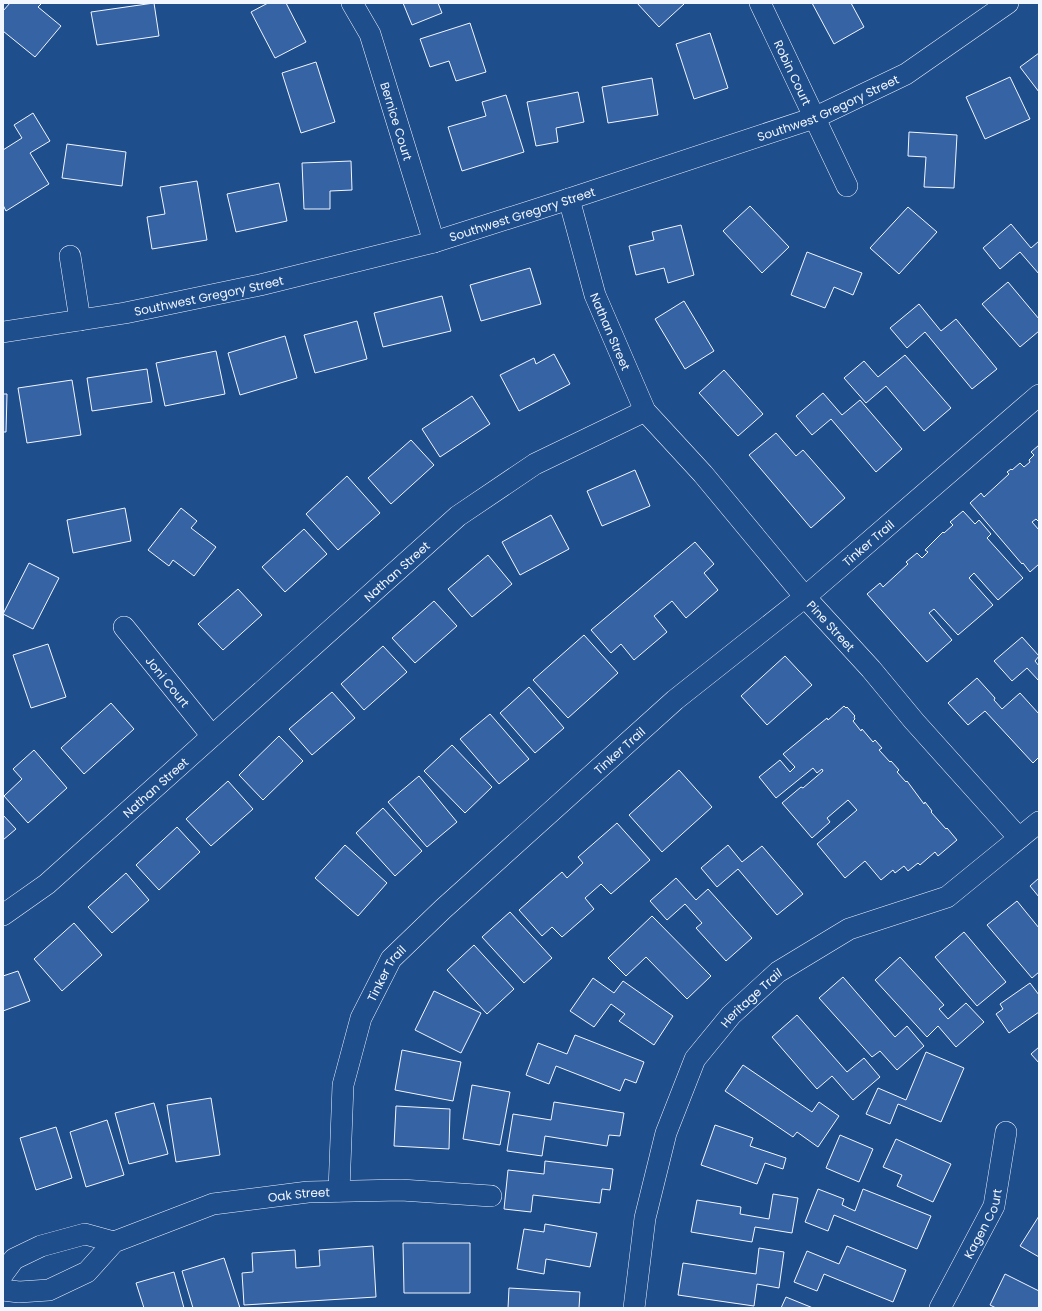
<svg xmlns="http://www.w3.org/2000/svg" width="1042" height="1311" viewBox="0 0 1042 1311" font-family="Poppins,sans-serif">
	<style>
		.building { fill: #3563a3; stroke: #f2f6ff }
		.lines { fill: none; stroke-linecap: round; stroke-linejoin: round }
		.minor-casing { stroke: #f2f6ff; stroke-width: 22 }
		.minor { stroke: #1f4e8c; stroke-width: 21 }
		.labels { text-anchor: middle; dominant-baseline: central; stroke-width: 3; stroke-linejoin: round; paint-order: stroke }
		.street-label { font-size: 12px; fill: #f2f6ff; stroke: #1f4e8c }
	</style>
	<rect width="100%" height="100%" fill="#1f4e8c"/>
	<g class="building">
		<path d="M10,3H42L38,7L61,26L35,57L3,31V11Z"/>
		<path d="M154,3L159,36L97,45L91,12Z"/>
		<path d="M268,3H286L306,42L275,58L251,12Z"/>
		<path d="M403,3H438L442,13L412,25Z"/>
		<path d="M637,3H683L684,4L659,27Z"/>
		<path d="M812,3H851L864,27L834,44Z"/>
		<path d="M470,23L486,72L456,81L449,61L430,67L420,39Z"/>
		<path d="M710,33L728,88L694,99L676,44Z"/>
		<path d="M1039,53V92L1020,67Z"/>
		<path d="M316,62L335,122L301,133L282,73Z"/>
		<path d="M1010,77L1030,119L985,139L966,97Z"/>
		<path d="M652,78L658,115L608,123L602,87Z"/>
		<path d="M578,92L584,122L556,128L558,142L536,146L527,102Z"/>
		<path d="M506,95L524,152L462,171L448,127L486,116L482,102Z"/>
		<path d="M33,113L50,141L30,153L49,184L6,211L3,205V150L22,138L14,125Z"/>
		<path d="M909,132L957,135L954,188L924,187L926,157L908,156Z"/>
		<path d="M67,144L126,152L122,186L62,178Z"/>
		<path d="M351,161L352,190L330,191V209H304L302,163Z"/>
		<path d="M197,181L207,240L152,249L147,217L165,214L160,187Z"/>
		<path d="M279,183L287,221L236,232L227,194Z"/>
		<path d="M750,206L789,247L762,273L723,231Z"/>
		<path d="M908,207L937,232L899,274L870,248Z"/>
		<path d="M1011,224L1031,248L1039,241V274L1020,252L1000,269L983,248Z"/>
		<path d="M681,225L694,275L668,283L664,268L636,275L629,246L654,240L652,232Z"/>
		<path d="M807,252L862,273L853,295L834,287L825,308L791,295Z"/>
		<path d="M530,268L541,304L481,321L470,285Z"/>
		<path d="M1008,282L1039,319V331L1020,347L982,304Z"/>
		<path d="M442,296L451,331L383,347L374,313Z"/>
		<path d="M684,301L714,351L685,369L655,319Z"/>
		<path d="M919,304L941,331L956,319L997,369L972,389L925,332L907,348L890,328Z"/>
		<path d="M357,321L367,359L315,373L304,335Z"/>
		<path d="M285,336L297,378L240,395L228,353Z"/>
		<path d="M216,351L225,394L165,406L156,363Z"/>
		<path d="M554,354L570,384L519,411L500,375L534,358L536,364Z"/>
		<path d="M905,355L951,408L924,431L886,386L866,403L844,378L864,361L878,377Z"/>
		<path d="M147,369L152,402L92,411L87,378Z"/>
		<path d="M724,370L763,414L738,436L699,393Z"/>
		<path d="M72,380L81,435L27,443L18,388Z"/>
		<path d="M823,393L842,415L860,400L902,449L876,472L831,419L812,435L796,416Z"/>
		<path d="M3,394H7L6,432H3Z"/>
		<path d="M472,396L490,424L440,457L422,429Z"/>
		<path d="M776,433L796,456L803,450L845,498L811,528L749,455Z"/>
		<path d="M411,440L434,465L391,504L368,478Z"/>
		<path d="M1039,445V522L1036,519L1032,522L1039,530V564L1030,572L1023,563L1022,564L970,503L981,493L984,497L1009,474L1007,472L1011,469L1012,470L1020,463L1024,467L1030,462L1029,460L1034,455L1031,452Z"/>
		<path d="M635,470L650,506L602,526L587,491Z"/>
		<path d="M347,476L380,513L338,550L306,514Z"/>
		<path d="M125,508L131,541L73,553L67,520Z"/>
		<path d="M181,508L197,521L191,528L216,547L194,576L173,560L169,566L148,550Z"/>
		<path d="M963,511L975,524L979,520L991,534L987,538L1023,578L998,600L974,573L969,578L993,605L958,635L934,609L929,613L952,640L927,662L867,594L880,583L883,587L908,564L906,562L917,553L922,558L928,552L925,550L943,532L944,533L953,525L950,522Z"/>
		<path d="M551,515L569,549L520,575L502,542Z"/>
		<path d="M304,529L327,554L285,592L262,567Z"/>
		<path d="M695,542L714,564L704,573L718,590L686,618L672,601L654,616L667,632L634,660L621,644L611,653L591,630Z"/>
		<path d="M488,555L512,584L472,617L448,589Z"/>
		<path d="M29,563L59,578L33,629L3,614Z"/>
		<path d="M238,589L262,615L223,650L198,624Z"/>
		<path d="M434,601L457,626L415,663L392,638Z"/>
		<path d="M584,635L618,673L568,718L533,680Z"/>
		<path d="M1022,637L1039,656L1035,661L1039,666V681L1027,668L1012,681L994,661Z"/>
		<path d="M48,644L66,697L31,708L13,655Z"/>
		<path d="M383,646L407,672L364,710L341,684Z"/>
		<path d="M785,656L812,685L767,725L741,696Z"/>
		<path d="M977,678L995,698L994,700L1002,709L1020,693L1039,714V757L1033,763L985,711L968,725L948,703Z"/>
		<path d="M529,687L564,728L535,753L500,713Z"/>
		<path d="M332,692L355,718L312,755L289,729Z"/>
		<path d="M111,703L134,729L84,774L61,748Z"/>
		<path d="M844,706L846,708L847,707L855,716L854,717L855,719L853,721L861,731L862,729L873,742L875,740L882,748L879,750L890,762L891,761L899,770L897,772L906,782L907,781L924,804L925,802L932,811L931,812L946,829L947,828L957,840L938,856L935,852L920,865L918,863L908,871L904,866L895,873L893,870L881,880L865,861L845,878L817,844L857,810L848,800L827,818L830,822L812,838L782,803L801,787L803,788L823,771L822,769L817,773L813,768L776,798L759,777L780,760L790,772L795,767L783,754L827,718L828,720Z"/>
		<path d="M490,714L529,759L499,784L460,739Z"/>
		<path d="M279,736L303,761L263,800L239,775Z"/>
		<path d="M452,745L492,787L465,813L424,771Z"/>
		<path d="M34,750L67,788L28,823L4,796L22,779L13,769Z"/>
		<path d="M679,770L712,807L662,852L629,815Z"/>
		<path d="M419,776L457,822L427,847L388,802Z"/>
		<path d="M228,781L253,809L211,846L186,819Z"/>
		<path d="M383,808L422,851L395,876L356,833Z"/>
		<path d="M3,815L16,829L3,840Z"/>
		<path d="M617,823L650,860L611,894L601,884L585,898L594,909L562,937L552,927L542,936L519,910L562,872L567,878L583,863L578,857Z"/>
		<path d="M177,827L200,852L159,890L136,865Z"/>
		<path d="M345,845L387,883L358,916L315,878Z"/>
		<path d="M728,845L742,862L762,846L803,894L777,915L738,869L717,887L701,868Z"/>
		<path d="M126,873L149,900L112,933L88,907Z"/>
		<path d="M676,878L696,900L708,889L752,938L726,961L696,928L702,923L685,904L667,920L650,901Z"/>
		<path d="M1039,878V897L1030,886Z"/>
		<path d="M1017,901L1039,928V972L1032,978L987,925Z"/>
		<path d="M510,912L552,958L524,983L482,937Z"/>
		<path d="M652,916L711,976L687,999L646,957L626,976L608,958Z"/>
		<path d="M74,923L102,955L62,991L34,959Z"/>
		<path d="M964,932L1006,982L977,1006L935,957Z"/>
		<path d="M474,945L514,989L487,1014L447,970Z"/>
		<path d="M900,957L944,1005L939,1009L948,1019L966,1003L984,1022L956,1047L938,1026L927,1037L875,980Z"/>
		<path d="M18,971L30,1001L3,1011V976Z"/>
		<path d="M843,977L895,1037L907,1026L924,1046L897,1070L880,1051L872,1057L819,998Z"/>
		<path d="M593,978L614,993L623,981L673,1016L654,1045L619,1021L625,1014L611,1004L594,1027L570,1011Z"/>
		<path d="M1030,983L1039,995V1012L1009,1033L996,1014L1003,1009L1000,1004Z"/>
		<path d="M434,991L481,1013L461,1053L415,1030Z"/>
		<path d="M797,1015L847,1072L864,1058L880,1077L853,1100L832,1076L817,1089L772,1037Z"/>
		<path d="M575,1035L644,1062L636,1083L625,1079L620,1091L556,1066L549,1084L526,1075L538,1043L567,1054Z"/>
		<path d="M1039,1047V1063L1031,1054Z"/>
		<path d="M402,1050L461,1062L453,1101L395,1090Z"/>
		<path d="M926,1052L964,1068L941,1122L898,1104L890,1124L866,1114L878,1088L906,1100Z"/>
		<path d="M743,1065L812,1112L819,1102L839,1116L818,1147L797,1132L793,1137L725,1091Z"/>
		<path d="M472,1085L510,1092L500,1145L463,1139Z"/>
		<path d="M211,1098L220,1155L176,1162L167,1105Z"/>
		<path d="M554,1102L624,1113L620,1136L609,1135L607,1146L545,1136L542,1156L507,1151L513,1114L551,1120Z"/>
		<path d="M154,1103L168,1154L129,1164L115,1113Z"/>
		<path d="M396,1106L450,1109L449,1149L394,1146Z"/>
		<path d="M107,1120L124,1175L86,1187L70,1132Z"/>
		<path d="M715,1125L753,1138L750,1146L786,1158L783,1169L765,1163L757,1184L701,1165Z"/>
		<path d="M56,1127L72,1178L36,1190L20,1138Z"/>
		<path d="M840,1135L873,1149L859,1182L826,1168Z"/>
		<path d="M896,1139L951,1164L933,1202L897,1186L902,1175L883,1167Z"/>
		<path d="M545,1161L613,1169L610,1190L602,1189L600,1203L533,1195L531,1212L504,1209L508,1170L544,1174Z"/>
		<path d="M818,1189L844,1199L842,1205L855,1211L863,1189L931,1216L917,1249L834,1215L828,1231L805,1222Z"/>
		<path d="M773,1194L798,1198L792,1233L755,1227L752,1242L691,1232L697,1200L741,1207L740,1214L769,1219Z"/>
		<path d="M1039,1216V1257L1020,1246Z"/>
		<path d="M545,1224L597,1233L590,1267L546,1259L544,1274L517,1269L524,1229L544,1232Z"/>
		<path d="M403,1243H470V1293H404Z"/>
		<path d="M373,1246L376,1297L244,1305L242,1273L253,1272L252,1253L295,1250L296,1268L320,1266L319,1250Z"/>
		<path d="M847,1246L906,1270L893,1302L824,1274L817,1291L794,1282L807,1251L839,1264Z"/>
		<path d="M759,1248L784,1252L779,1288L757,1284L754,1306L678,1295L683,1263L756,1274Z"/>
		<path d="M224,1258L240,1308H193L182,1271Z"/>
		<path d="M174,1272L184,1308H144L136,1283Z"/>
		<path d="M1005,1274L1039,1291V1308H996L990,1305Z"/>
		<path d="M509,1288L580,1292L579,1308H508Z"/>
		<path d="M786,1297L813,1308H781Z"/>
	</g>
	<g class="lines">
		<defs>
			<g id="minor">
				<path id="s1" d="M352,3L370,34L434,242"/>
				<path id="s2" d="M760,3L847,186"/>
				<path id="s3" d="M569,199L595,295L645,411L703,474L805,597L871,669L914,721L1019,838"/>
				<path d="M70,256L80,320"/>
				<path id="s4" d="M3,332L125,313L260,285L434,242L569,199L814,118L906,74L1008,3"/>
				<path id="s5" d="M124,627L212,736"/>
				<path id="s6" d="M3,915L47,884L458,516L535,464L645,411"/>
				<path id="s7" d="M339,1191L343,1085L361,1018L391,959L443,909L675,700L805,597L1039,395"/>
				<path d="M3,1274L14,1259L41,1246L85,1234L114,1242"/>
				<path id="s8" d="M3,1290L19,1292L49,1290L87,1272L114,1242L213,1204L308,1192L401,1190L491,1196"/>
				<path id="s9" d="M634,1308L645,1218L666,1133L695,1059L731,1015L778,972L849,929L947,897L1039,822"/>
				<path id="s10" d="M940,1308L994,1206L1006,1132"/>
			</g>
		</defs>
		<use href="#minor" class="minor-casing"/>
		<use href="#minor" class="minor"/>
	</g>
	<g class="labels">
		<g class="street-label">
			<text stroke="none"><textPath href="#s2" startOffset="77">Robin Court</textPath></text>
			<text stroke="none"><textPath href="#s4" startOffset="857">Southwest Gregory Street</textPath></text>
			<text stroke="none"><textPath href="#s1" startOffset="127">Bernice Court</textPath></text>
			<text stroke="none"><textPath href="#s4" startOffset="533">Southwest Gregory Street</textPath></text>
			<text stroke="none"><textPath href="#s4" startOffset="209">Southwest Gregory Street</textPath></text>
			<text stroke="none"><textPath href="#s3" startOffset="139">Nathan Street</textPath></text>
			<text stroke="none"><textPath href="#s7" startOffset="875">Tinker Trail</textPath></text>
			<text stroke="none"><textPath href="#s6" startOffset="523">Nathan Street</textPath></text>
			<text stroke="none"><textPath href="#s3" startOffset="510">Pine Street</textPath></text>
			<text stroke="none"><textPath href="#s5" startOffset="70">Joni Court</textPath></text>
			<text stroke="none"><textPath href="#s7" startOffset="551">Tinker Trail</textPath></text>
			<text stroke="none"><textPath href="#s6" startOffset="199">Nathan Street</textPath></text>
			<text stroke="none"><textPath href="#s7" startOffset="227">Tinker Trail</textPath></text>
			<text stroke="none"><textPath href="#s9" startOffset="341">Heritage Trail</textPath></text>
			<text stroke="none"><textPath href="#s8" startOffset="321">Oak Street</textPath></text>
			<text stroke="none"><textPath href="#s10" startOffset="95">Kagen Court</textPath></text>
		</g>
	</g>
	<rect width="1042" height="1311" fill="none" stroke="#f2f6ff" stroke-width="8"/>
</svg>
